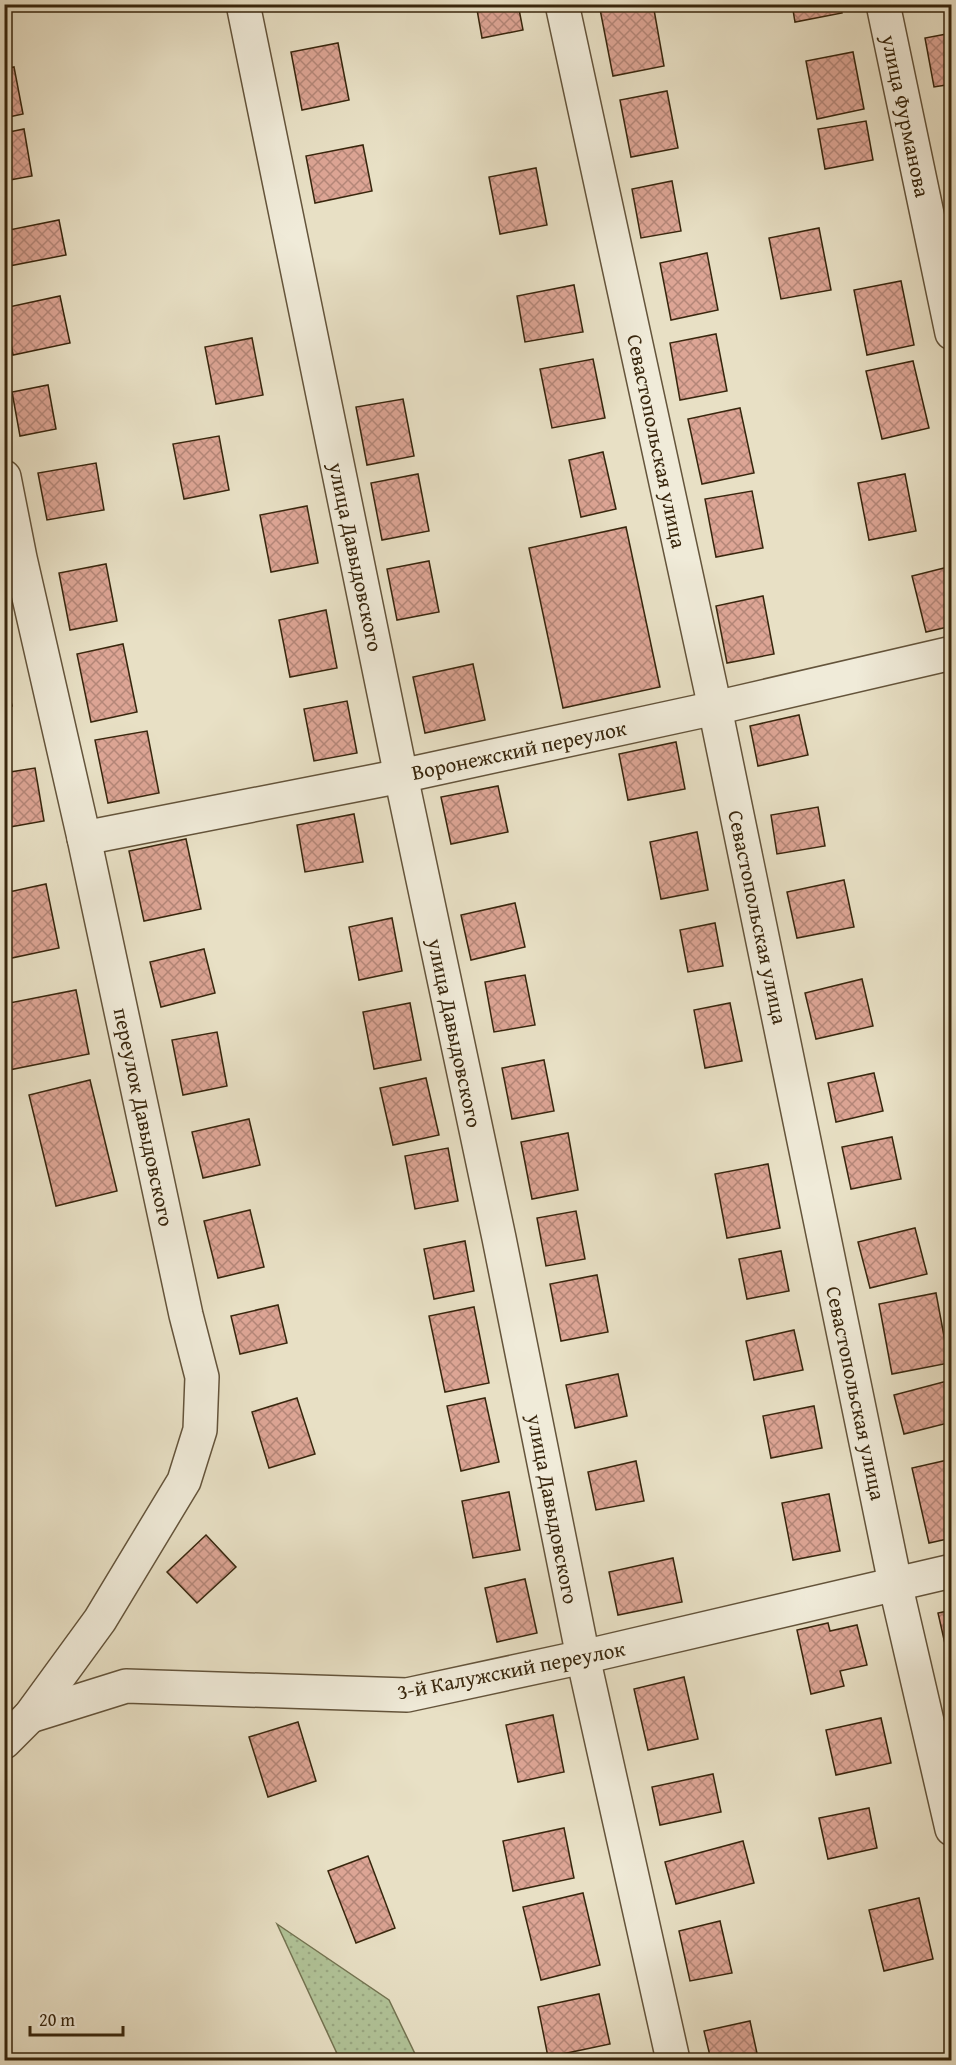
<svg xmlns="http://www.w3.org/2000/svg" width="956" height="2065" viewBox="0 0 956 2065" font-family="'Gentium Book Plus',serif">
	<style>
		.grass { fill: url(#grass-dots); stroke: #747452; stroke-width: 1.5 }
		.building { fill: url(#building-cross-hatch); stroke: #38260d; stroke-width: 1.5 }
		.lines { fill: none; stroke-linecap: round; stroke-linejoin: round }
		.minor-casing { stroke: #64543b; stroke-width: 36 }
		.minor { stroke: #f0ebd9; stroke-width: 33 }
		.labels { text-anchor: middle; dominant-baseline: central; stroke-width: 5; stroke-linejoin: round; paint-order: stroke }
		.street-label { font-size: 21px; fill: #38260d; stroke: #f0ebd9 }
	</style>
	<defs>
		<pattern id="grass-dots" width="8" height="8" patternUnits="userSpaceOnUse" patternTransform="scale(1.5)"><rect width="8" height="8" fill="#b1c398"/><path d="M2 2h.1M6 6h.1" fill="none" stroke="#99a782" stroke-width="1.8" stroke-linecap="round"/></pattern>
		<pattern id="building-cross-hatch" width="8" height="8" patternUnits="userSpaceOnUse" patternTransform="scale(1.5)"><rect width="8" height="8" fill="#dda595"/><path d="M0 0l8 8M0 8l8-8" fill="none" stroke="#b48678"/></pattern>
	</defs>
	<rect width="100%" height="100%" fill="#e8e0c5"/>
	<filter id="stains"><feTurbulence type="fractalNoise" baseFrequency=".00333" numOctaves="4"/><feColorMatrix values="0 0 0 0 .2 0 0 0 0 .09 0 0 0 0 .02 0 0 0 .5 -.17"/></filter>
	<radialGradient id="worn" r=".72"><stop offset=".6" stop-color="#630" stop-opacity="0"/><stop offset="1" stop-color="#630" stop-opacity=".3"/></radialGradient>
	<path class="grass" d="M277,1924L389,2000L418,2060H340Z"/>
	<g class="building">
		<path d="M476,4H518L523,30L482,38Z"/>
		<path d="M599,4H653L664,66L613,76Z"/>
		<path d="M792,4H840L842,13L795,22Z"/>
		<path d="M952,33V84L934,87L925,38Z"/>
		<path d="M338,43L349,100L302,110L291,52Z"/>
		<path d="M853,52L864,109L817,119L806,61Z"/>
		<path d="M14,67L23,114L4,118V69Z"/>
		<path d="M667,91L678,148L631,157L620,100Z"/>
		<path d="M866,121L873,160L825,169L818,129Z"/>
		<path d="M24,129L32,176L4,181V133Z"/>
		<path d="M363,145L372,191L315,203L306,156Z"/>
		<path d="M536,168L547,225L500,234L489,177Z"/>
		<path d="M672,181L681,231L641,238L632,189Z"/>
		<path d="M59,220L66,255L4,267V231Z"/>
		<path d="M819,228L831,290L781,299L769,238Z"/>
		<path d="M707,253L718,310L671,320L660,263Z"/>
		<path d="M901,281L914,345L867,355L854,290Z"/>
		<path d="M574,285L583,332L525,342L517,296Z"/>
		<path d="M60,296L70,343L13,355L4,308Z"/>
		<path d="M716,334L727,391L680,400L670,343Z"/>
		<path d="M252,338L263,395L216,404L205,347Z"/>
		<path d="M593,359L605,418L552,428L540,369Z"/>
		<path d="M913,361L929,428L882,439L866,371Z"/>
		<path d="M48,385L56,429L20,436L12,392Z"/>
		<path d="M403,399L414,456L367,465L356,407Z"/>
		<path d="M740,408L754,473L702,484L688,419Z"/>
		<path d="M219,436L229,490L184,499L173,444Z"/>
		<path d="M603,452L616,509L581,517L569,460Z"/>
		<path d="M96,463L104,510L47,520L38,473Z"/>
		<path d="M418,474L429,531L382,540L371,483Z"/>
		<path d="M905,474L916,531L869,540L858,483Z"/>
		<path d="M752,491L763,548L716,557L705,499Z"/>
		<path d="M307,506L318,563L271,572L260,515Z"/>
		<path d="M626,527L660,687L563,708L529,548Z"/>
		<path d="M429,561L439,612L397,620L387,569Z"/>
		<path d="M106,564L117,621L70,630L59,573Z"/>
		<path d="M952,566V626L926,632L912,576Z"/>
		<path d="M763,596L774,654L727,663L716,606Z"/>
		<path d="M326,610L337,668L290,677L279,620Z"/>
		<path d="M123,644L137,712L91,722L77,654Z"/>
		<path d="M473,664L485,720L425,733L413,677Z"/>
		<path d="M4,672L12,706L4,708Z"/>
		<path d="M347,701L357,753L314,761L304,709Z"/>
		<path d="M799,715L808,755L758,766L750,726Z"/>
		<path d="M147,731L159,793L108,803L95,740Z"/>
		<path d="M676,742L685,789L628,800L619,754Z"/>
		<path d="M35,768L44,821L4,828V773Z"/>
		<path d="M498,786L508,832L451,844L441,797Z"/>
		<path d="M818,807L825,846L777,854L771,815Z"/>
		<path d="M354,814L363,862L305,872L297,825Z"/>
		<path d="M697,832L708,890L661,899L650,842Z"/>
		<path d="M186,839L201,909L144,921L129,851Z"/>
		<path d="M844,880L854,927L797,938L787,892Z"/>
		<path d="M46,884L59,948L7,959L4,946V893Z"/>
		<path d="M515,903L525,947L471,960L461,915Z"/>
		<path d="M392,918L402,971L359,980L349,927Z"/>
		<path d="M715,923L723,966L688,972L680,930Z"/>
		<path d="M204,949L215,993L161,1007L150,962Z"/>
		<path d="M525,975L535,1025L494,1032L485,982Z"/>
		<path d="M862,979L873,1026L816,1039L805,993Z"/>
		<path d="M76,990L89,1054L4,1071V1004Z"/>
		<path d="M410,1003L421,1060L374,1069L363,1012Z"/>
		<path d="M730,1003L742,1061L705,1068L694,1010Z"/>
		<path d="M217,1032L227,1086L183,1095L172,1040Z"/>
		<path d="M544,1060L554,1111L512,1119L502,1068Z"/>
		<path d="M874,1073L883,1111L836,1122L828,1083Z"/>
		<path d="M426,1078L439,1135L393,1145L380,1088Z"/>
		<path d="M90,1080L117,1191L56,1206L29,1095Z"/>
		<path d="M249,1119L260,1165L203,1178L192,1132Z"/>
		<path d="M568,1133L578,1190L532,1199L521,1142Z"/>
		<path d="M892,1137L901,1179L851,1189L842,1147Z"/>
		<path d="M448,1148L458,1201L415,1209L405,1156Z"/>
		<path d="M768,1164L780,1228L727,1238L715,1174Z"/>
		<path d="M250,1210L264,1267L218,1278L204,1221Z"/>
		<path d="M576,1211L585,1259L546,1266L537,1218Z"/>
		<path d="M915,1228L927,1274L870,1288L858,1242Z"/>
		<path d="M465,1241L474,1291L434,1299L424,1249Z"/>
		<path d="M781,1251L789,1291L747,1299L739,1259Z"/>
		<path d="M597,1275L608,1332L561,1341L550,1284Z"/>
		<path d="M936,1293L949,1363L892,1374L879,1304Z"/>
		<path d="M278,1305L287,1343L240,1354L231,1316Z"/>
		<path d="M474,1307L489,1383L445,1392L429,1316Z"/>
		<path d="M794,1330L803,1370L754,1380L746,1341Z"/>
		<path d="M618,1374L627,1416L575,1428L566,1385Z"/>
		<path d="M951,1380L952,1422L904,1434L894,1395Z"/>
		<path d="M297,1398L315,1454L269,1468L252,1412Z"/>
		<path d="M485,1398L499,1462L461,1471L447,1406Z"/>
		<path d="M814,1406L822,1448L771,1458L763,1416Z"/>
		<path d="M952,1459V1538L929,1543L912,1468Z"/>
		<path d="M636,1461L644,1501L596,1510L588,1472Z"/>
		<path d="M509,1492L520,1550L473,1558L462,1501Z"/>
		<path d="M829,1494L840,1551L793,1560L782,1503Z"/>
		<path d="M206,1535L236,1567L197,1603L167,1572Z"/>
		<path d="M673,1558L682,1602L618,1615L609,1572Z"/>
		<path d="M525,1579L537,1633L497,1642L485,1588Z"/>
		<path d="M952,1610V1666H950L938,1613Z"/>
		<path d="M828,1623L830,1631L857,1625L867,1665L840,1671L844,1686L811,1694L797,1630Z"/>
		<path d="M684,1677L698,1739L648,1750L634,1689Z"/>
		<path d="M553,1715L564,1772L518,1782L506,1725Z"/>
		<path d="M881,1718L891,1763L836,1775L826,1730Z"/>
		<path d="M298,1722L316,1781L268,1797L249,1737Z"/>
		<path d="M713,1774L721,1812L660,1825L652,1787Z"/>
		<path d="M869,1808L877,1848L828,1859L819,1818Z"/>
		<path d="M564,1828L574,1878L513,1891L503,1841Z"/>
		<path d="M743,1841L754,1883L676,1904L665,1862Z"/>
		<path d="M368,1856L395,1928L356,1943L328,1871Z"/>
		<path d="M583,1893L600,1965L541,1980L523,1907Z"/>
		<path d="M919,1898L933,1959L884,1971L869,1910Z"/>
		<path d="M720,1921L732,1973L690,1981L679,1931Z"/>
		<path d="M599,1994L610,2044L548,2057L538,2007Z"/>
		<path d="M750,2021L758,2058L746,2060H711L704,2031Z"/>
		<path d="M952,2053V2060H916Z"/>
	</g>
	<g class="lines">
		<defs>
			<g id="minor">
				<path d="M243,4L401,776L499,1238L583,1657L673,2060"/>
				<path d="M562,4L715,708L895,1583L952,1829"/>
				<path d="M883,4L952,333"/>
				<path d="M4,477L20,558L84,838L186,1315L202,1377L200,1430L184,1481L100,1620L30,1716L4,1742"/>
				<path d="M84,838L401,776L715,708L952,653"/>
				<path d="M30,1716L126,1686L407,1695L583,1657L952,1571"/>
			</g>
		</defs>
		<use href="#minor" class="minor-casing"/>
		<use href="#minor" class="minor"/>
	</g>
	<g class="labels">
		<g class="street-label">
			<text transform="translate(906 116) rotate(78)">улица Фурманова</text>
			<text transform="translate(657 441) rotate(78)">Севастопольская улица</text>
			<text transform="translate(356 557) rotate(78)">улица Давыдовского</text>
			<text transform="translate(519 750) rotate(-12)">Воронежский переулок</text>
			<text transform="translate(758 917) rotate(78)">Севастопольская улица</text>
			<text transform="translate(455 1033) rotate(78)">улица Давыдовского</text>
			<text transform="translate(144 1117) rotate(78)">переулок Давыдовского</text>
			<text transform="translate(856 1393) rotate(78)">Севастопольская улица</text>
			<text transform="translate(553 1509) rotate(79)">улица Давыдовского</text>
			<text transform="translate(511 1670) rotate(-11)">3-й Калужский переулок</text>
		</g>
	</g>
	<rect width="956" height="2065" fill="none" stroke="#e8e0c5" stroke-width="24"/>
	<rect x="6" y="6" width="944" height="2053" fill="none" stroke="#38260d" stroke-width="3"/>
	<rect x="12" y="12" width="932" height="2041" fill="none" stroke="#38260d" stroke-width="1.5"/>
	<path d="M30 2026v9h93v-9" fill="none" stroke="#38260d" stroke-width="3"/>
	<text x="39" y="2026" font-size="18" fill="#38260d" stroke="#f0ebd9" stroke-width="4.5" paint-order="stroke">20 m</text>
	<rect width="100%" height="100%" filter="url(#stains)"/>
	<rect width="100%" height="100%" fill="url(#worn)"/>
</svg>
